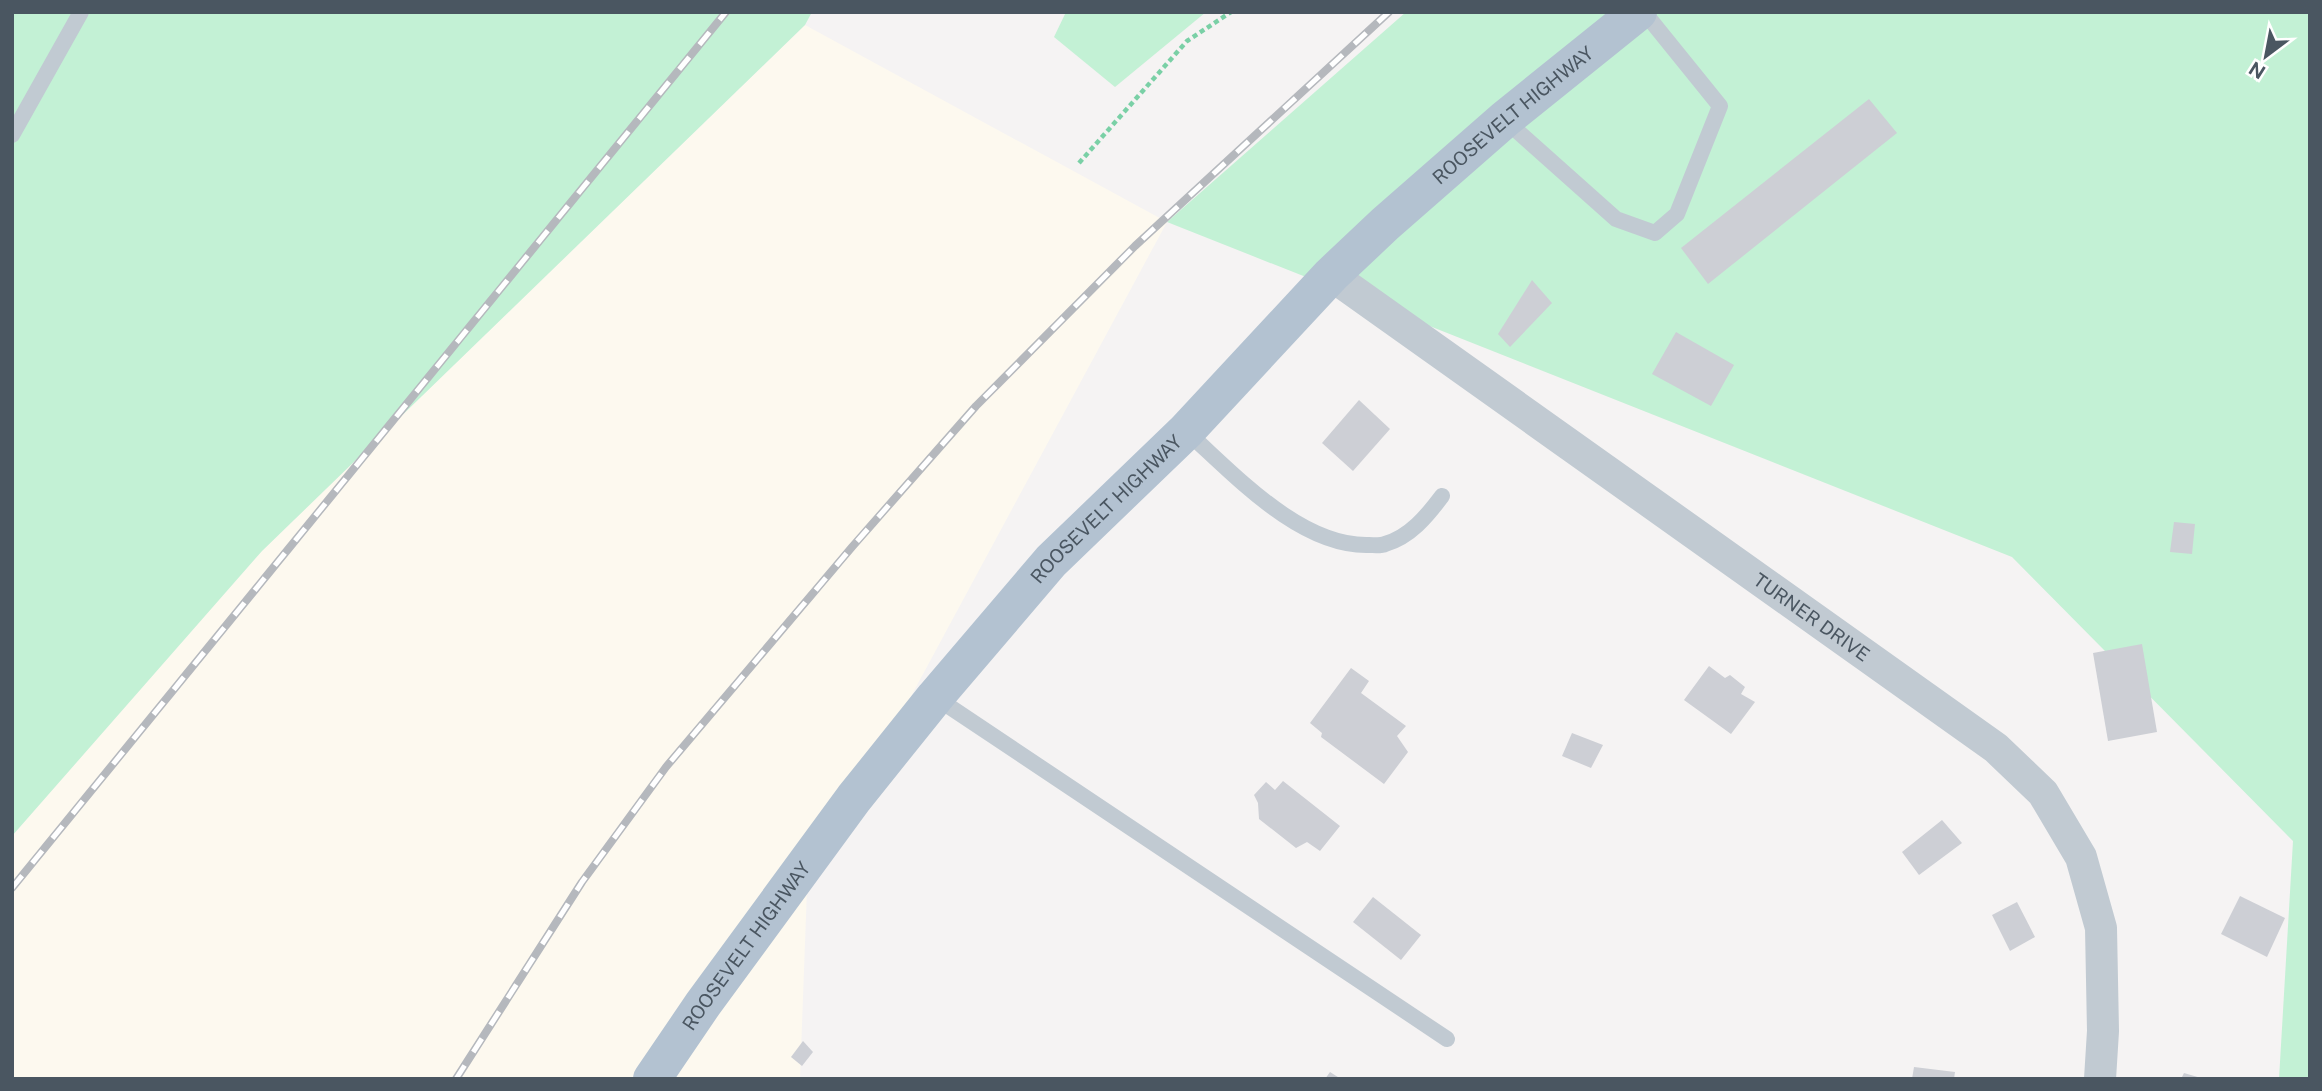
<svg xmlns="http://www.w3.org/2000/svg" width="2322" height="1091" viewBox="0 0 2322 1091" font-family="'Public Sans',sans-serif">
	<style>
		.commercial { fill: #fdf9ef }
		.green { fill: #c3f1d5 }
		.building { fill: #cdcfd5 }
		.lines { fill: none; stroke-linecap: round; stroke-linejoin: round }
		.path { stroke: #7ad0a6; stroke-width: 4.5; stroke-dasharray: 5 3.5; stroke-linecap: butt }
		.lane { stroke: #c1cad2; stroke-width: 16 }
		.street { stroke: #c1cad2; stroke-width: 32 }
		.primary { stroke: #b3c2d1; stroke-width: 38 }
		.rail-casing { stroke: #b5b8bd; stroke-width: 8 }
		.rail { stroke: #fff; stroke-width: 5; stroke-dasharray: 16; stroke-linecap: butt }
		.labels { text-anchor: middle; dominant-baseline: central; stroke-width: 6; stroke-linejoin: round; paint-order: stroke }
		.street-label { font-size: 19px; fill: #4a5661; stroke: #fff }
	</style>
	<rect width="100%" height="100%" fill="#f5f3f3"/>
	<path class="commercial" d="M805,25L1167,222L807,889L800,1079H12V836L262,551Z"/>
	<g class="green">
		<path d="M12,12H812L805,25L262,551L12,836Z"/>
		<path d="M1066,12H1206L1115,87L1054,37Z"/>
		<path d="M1406,12H2310V1079H2279L2293,841L2012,557L1167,222Z"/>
	</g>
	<g class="building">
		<path d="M1869,99L1897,133L1708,284L1681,248Z"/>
		<path d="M1532,280L1552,303L1510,347L1498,334Z"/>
		<path d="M1676,332L1734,365L1711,406L1652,374Z"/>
		<path d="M1359,400L1390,429L1353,471L1322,443Z"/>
		<path d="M2174,522L2195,524L2192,554L2170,552Z"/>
		<path d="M2142,644L2157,732L2108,741L2093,653Z"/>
		<path d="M1709,666L1725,678L1730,675L1745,687L1741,694L1755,702L1731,734L1684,700Z"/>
		<path d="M1351,668L1369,681L1361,693L1406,726L1397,736L1408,752L1384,784L1321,737L1322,733L1310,723Z"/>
		<path d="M1572,733L1603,745L1591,768L1562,756Z"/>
		<path d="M1283,781L1340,826L1320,851L1307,842L1296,848L1259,819L1258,803L1254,795L1266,782L1275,790Z"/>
		<path d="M1942,820L1962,843L1919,875L1902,852Z"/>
		<path d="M2240,896L2285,918L2267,957L2221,934Z"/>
		<path d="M1373,897L1421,935L1401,960L1353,922Z"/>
		<path d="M2017,902L2035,937L2010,951L1992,915Z"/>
		<path d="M803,1041L813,1052L802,1066L791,1057Z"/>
		<path d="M1914,1067L1955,1072L1954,1079H1912Z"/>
		<path d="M1330,1072L1341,1079H1325Z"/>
		<path d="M2184,1073L2201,1078V1079H2181Z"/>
	</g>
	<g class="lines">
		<path class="path" d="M1079,163L1187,41L1231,12"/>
		<g class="lane">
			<path d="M1505,120L1616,219L1655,233L1677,214L1720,106L1644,12"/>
			<path d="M12,135L81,12"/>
			<path d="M1186,431C1234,474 1300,547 1369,545C1374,545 1381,546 1385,544C1410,537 1427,516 1442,496"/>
			<path d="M935,697L1447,1039"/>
		</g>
		<path class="street" id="s1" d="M1331,275L1996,748L2043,793L2081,857L2101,928L2103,1031L2100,1079"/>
		<path class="primary" id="s2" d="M652,1079L703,1004L854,798L935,697L1051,561L1186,431L1331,275L1385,224L1505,119L1638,12"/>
		<defs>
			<g id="rail">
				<path d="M12,888L726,12"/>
				<path d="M456,1079L582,882L666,767L852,547L976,406L1135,246L1389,12"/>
			</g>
		</defs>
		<use href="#rail" class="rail-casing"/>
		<use href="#rail" class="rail"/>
	</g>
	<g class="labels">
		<g class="street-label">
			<text stroke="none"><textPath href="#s2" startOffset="1297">ROOSEVELT HIGHWAY</textPath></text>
			<text stroke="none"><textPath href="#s2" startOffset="730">ROOSEVELT HIGHWAY</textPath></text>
			<text stroke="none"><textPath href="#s1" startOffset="590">TURNER DRIVE</textPath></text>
			<text stroke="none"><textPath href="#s2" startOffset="163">ROOSEVELT HIGHWAY</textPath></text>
		</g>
	</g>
	<rect width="2322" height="1091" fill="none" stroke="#4a5661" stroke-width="28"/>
	<g transform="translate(2266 56) rotate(212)" stroke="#ffffff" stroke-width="5" paint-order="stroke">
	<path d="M0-5L12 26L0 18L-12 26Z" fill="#4a5661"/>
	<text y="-10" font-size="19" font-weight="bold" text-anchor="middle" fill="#4a5661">N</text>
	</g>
</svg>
